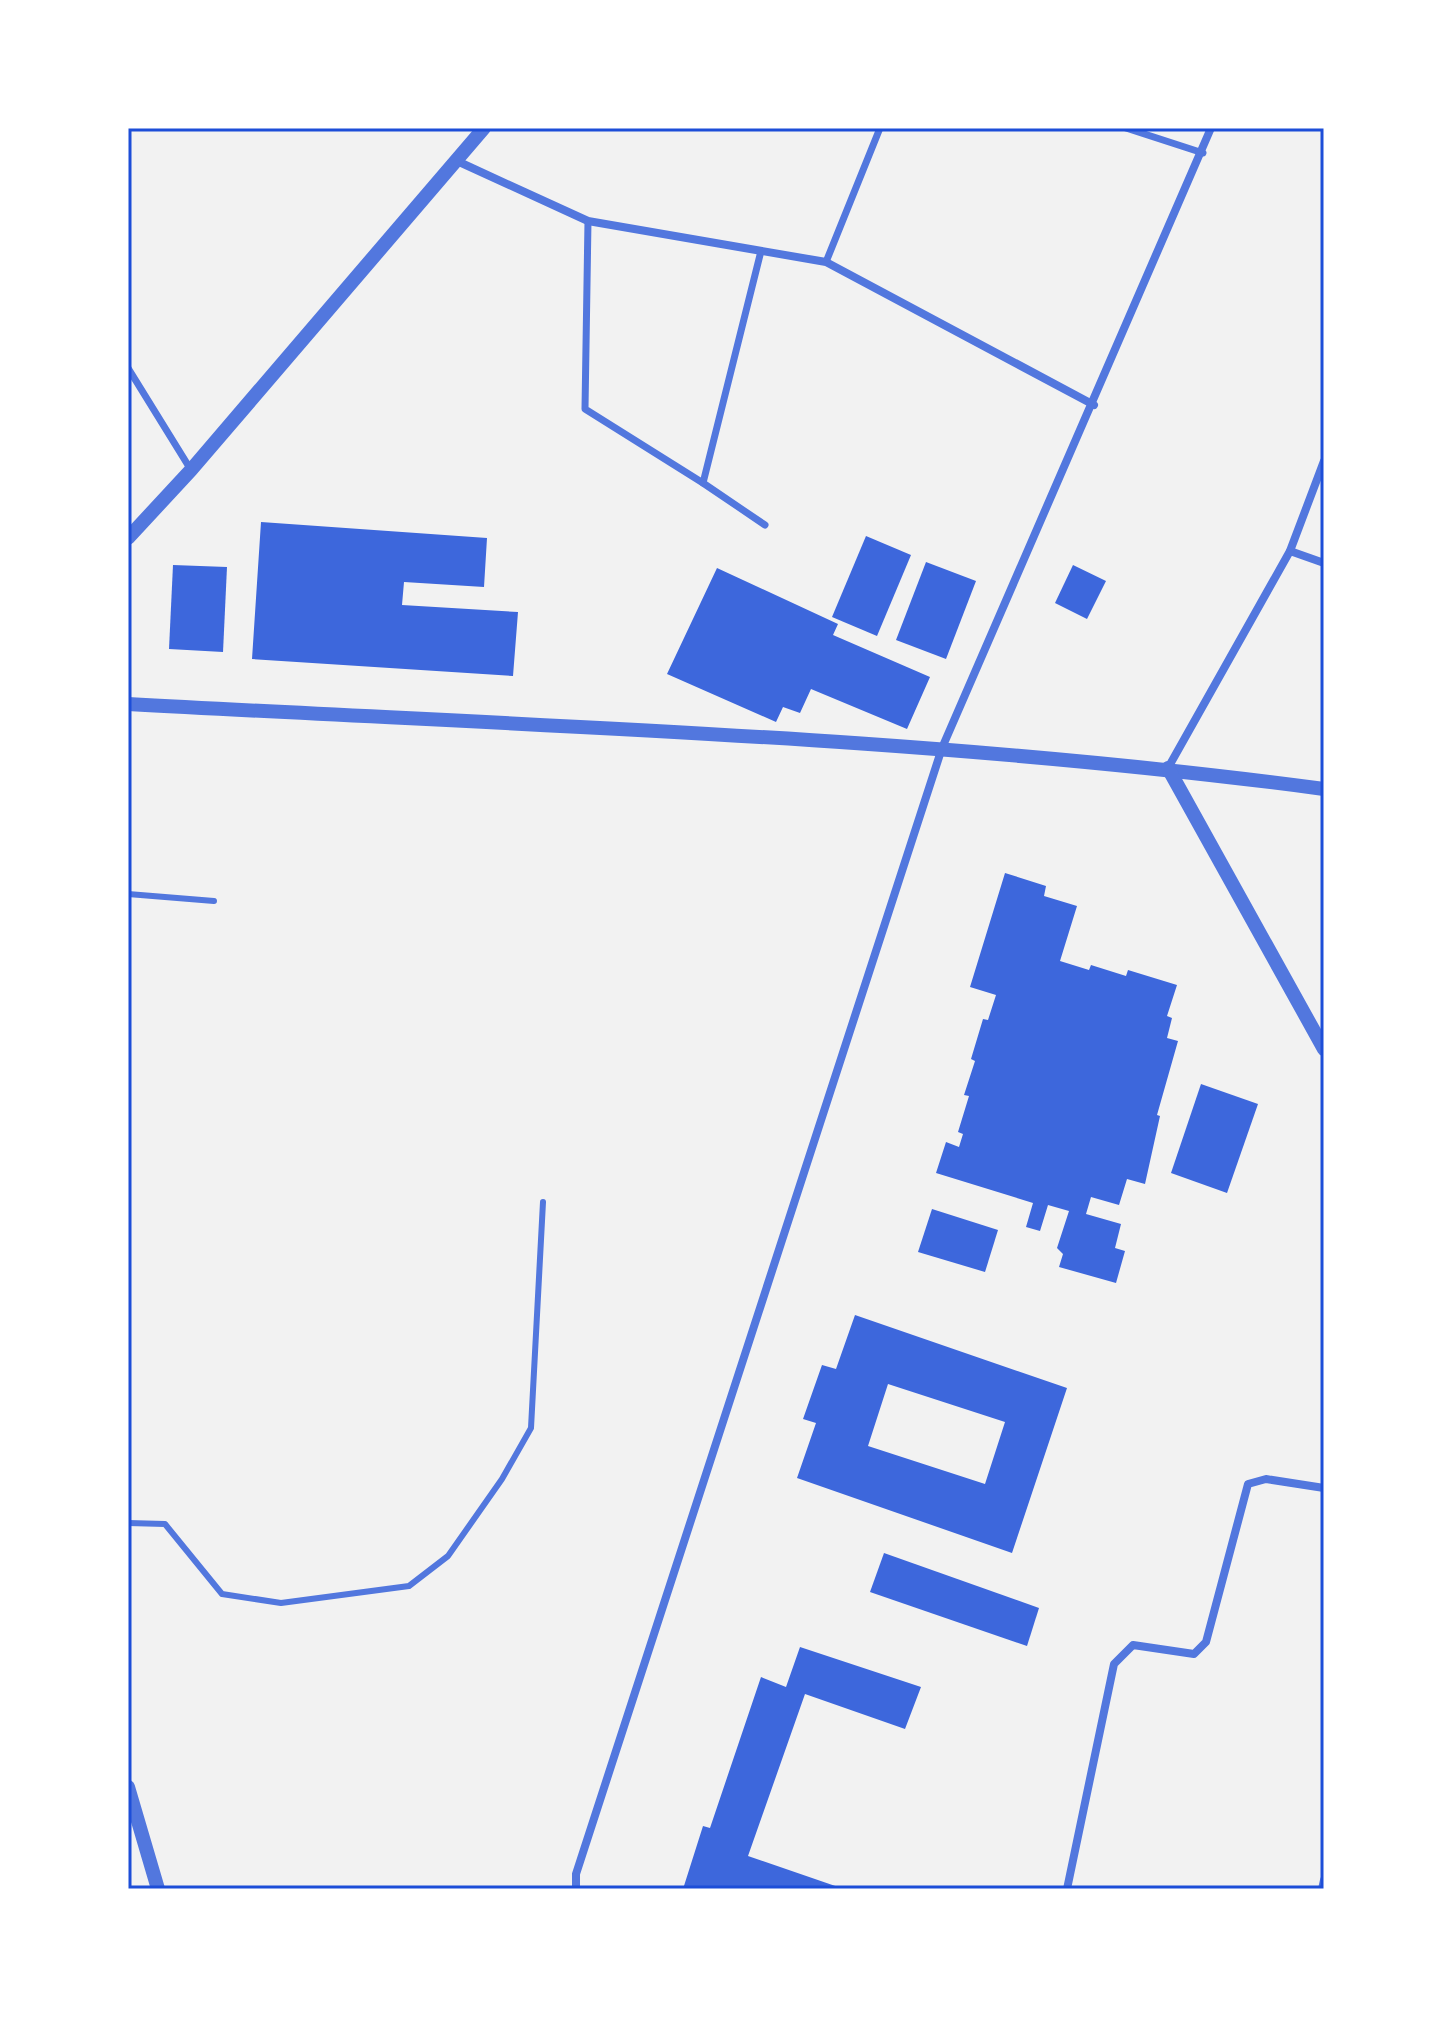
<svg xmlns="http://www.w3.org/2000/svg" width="1452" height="2017" viewBox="0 0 1452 2017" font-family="Georgia,serif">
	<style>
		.building { fill: #3d67dc; fill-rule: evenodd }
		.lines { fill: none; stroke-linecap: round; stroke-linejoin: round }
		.service { stroke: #5277de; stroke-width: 6 }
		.pedestrian { stroke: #5277de; stroke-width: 7 }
		.minor { stroke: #5277de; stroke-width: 8 }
		.tertiary { stroke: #5277de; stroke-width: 14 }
		.neatline { fill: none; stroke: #1d4ed8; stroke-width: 3 }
	</style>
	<rect width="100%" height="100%" fill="#f2f2f2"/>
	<g class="building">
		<path d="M261,522L487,538L484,587L404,582L402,605L518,612L513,676L252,659Z"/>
		<path d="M866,536L911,555L877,636L832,617Z"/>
		<path d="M926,562L976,581L946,659L896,640Z"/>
		<path d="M173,565L227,567L223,652L169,649Z"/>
		<path d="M1073,565L1106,581L1087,619L1055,603Z"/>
		<path d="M717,568L838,624L833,635L930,677L907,729L811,689L800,713L783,707L776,722L667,674Z"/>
		<path d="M1005,873L1046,886L1044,896L1077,906L1060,961L1089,970L1091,965L1126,976L1128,970L1177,985L1167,1016L1172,1018L1167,1038L1178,1041L1157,1115L1160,1116L1145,1184L1127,1179L1119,1205L1091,1197L1086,1214L1121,1224L1115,1248L1125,1251L1116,1283L1059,1267L1063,1254L1057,1248L1069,1211L1048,1205L1040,1231L1026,1227L1033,1203L936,1173L946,1142L959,1147L963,1134L958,1132L969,1096L964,1095L975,1061L971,1059L983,1019L988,1020L996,995L970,987Z"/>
		<path d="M1201,1084L1258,1104L1227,1193L1171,1173Z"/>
		<path d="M932,1209L998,1230L985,1272L918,1252Z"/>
		<path d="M855,1315L1067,1388L1012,1553L797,1478L816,1423L803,1419L822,1365L836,1369ZM888,1384L1005,1422L985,1484L868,1446Z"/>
		<path d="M884,1553L1039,1608L1027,1646L870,1592Z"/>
		<path d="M800,1647L921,1687L905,1729L805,1694L748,1856L844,1889H683L703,1826L710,1828L761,1677L786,1687Z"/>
	</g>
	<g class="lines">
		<g class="service">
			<path d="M128,894L214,901"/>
			<path d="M128,1523L165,1524L222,1594L281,1603L409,1586L448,1556L502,1479L531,1428L543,1202"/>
		</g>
		<g class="pedestrian">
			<path d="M1126,128L1203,153"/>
			<path d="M588,221L585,409L703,483L761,251"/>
			<path d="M826,262L880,128"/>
			<path d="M128,368L191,470"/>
			<path d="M703,483L765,525"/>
		</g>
		<g class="minor">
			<path d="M457,161L588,221L826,262L1094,405"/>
			<path d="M1290,551L1324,563"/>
			<path d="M1168,768L1290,551L1324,461"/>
			<path d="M576,1889V1874L942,748L1211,128"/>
			<path d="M1067,1889L1114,1664L1133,1645L1194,1654L1206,1642L1248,1484L1266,1479L1324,1488"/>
			<path d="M1322,1889L1324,1880"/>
		</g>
		<g class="tertiary">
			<path d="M128,538L191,470L484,128"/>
			<path d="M128,704C527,726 928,736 1324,789"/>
			<path d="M1168,768L1324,1049"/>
			<path d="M128,1787L158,1889"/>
		</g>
	</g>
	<rect width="1452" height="2017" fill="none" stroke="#ffffff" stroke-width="260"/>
	<rect x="130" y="130" width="1192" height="1757" class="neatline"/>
</svg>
